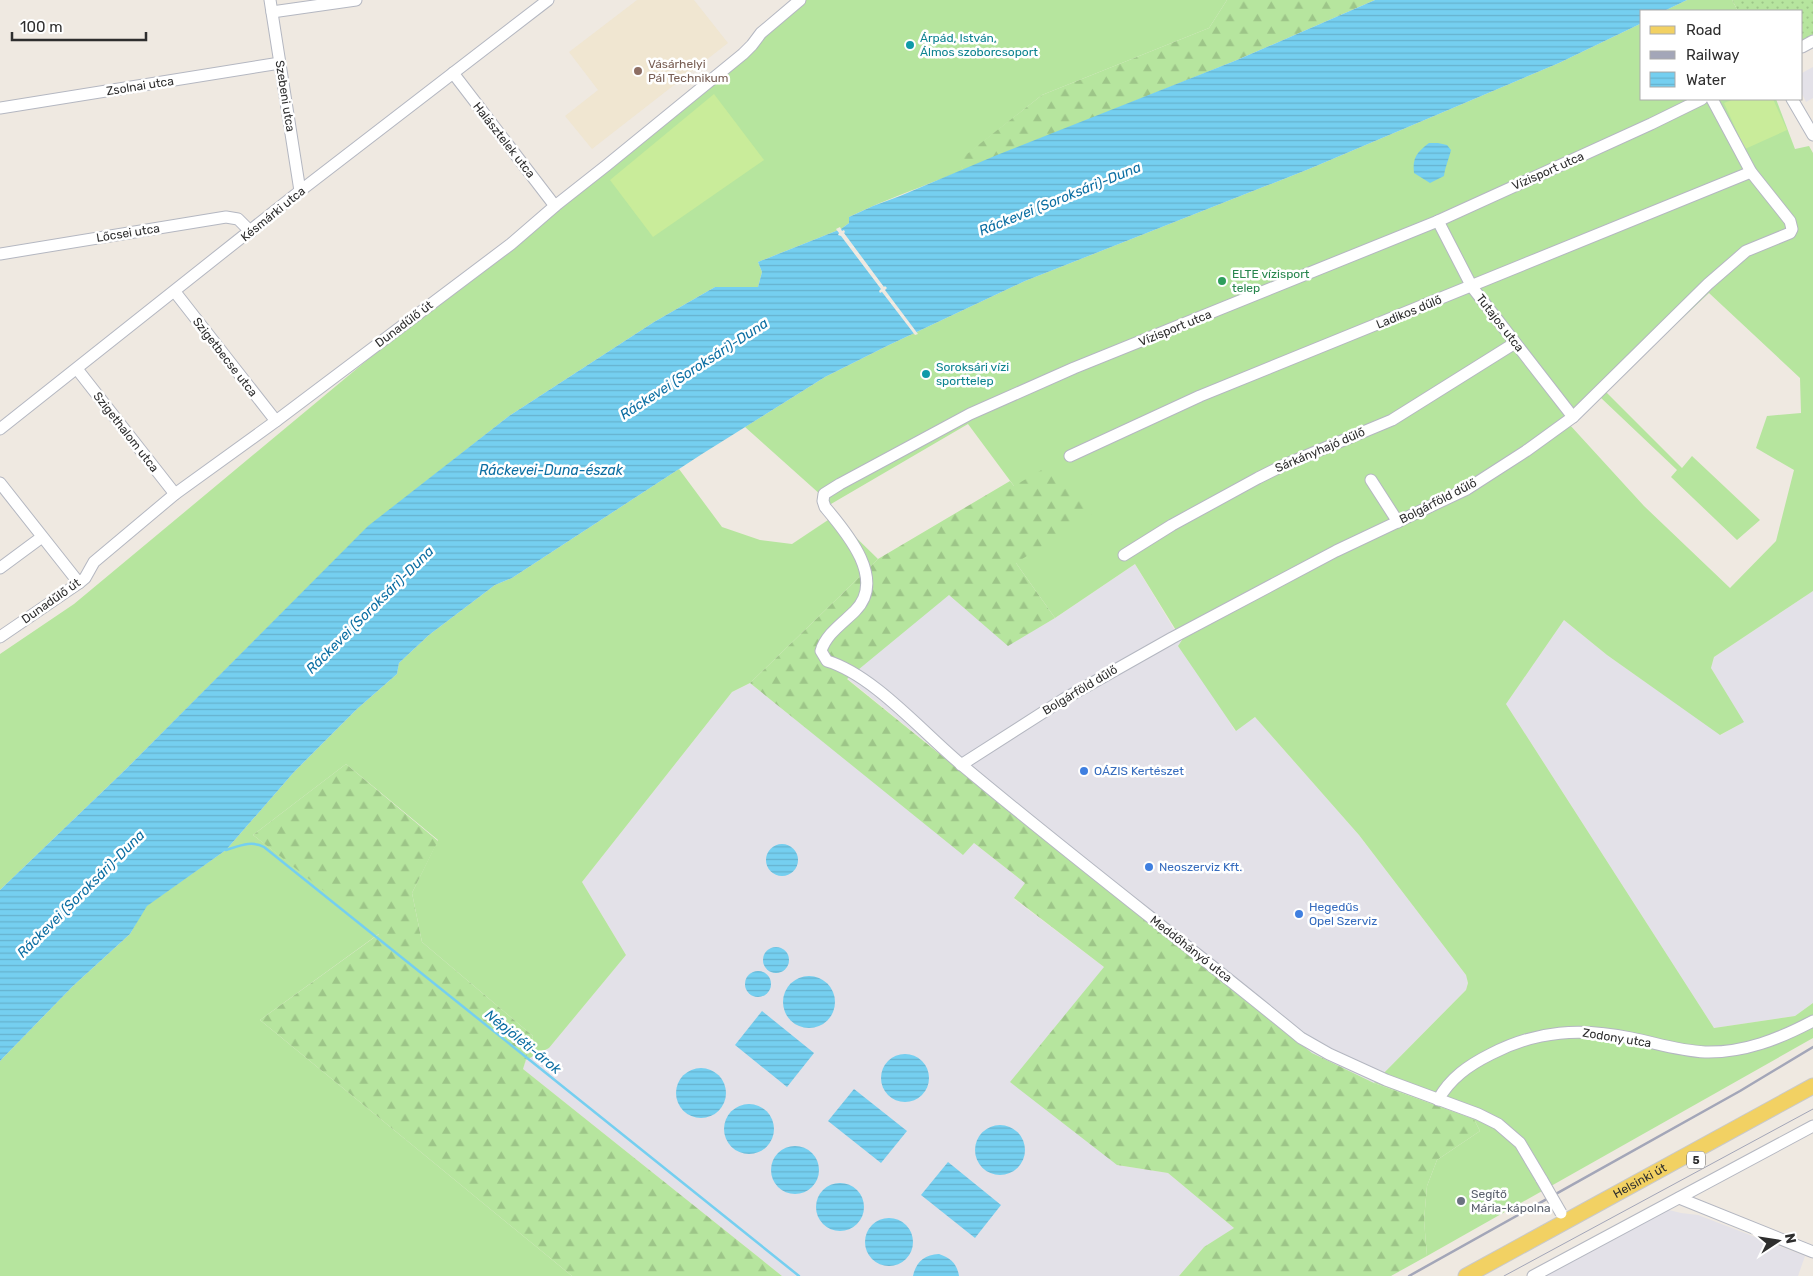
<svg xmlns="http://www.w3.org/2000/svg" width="1813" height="1276" viewBox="0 0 1813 1276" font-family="Rubik,sans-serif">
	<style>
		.industrial { fill: #e3e1e8 }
		.education { fill: #f0e6d1 }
		.grass { fill: #b6e59e; fill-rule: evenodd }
		.forest { fill: url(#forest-firs) }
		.park { fill: url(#park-dots) }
		.pitch { fill: #c9ec9a }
		.water { fill: url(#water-rules) }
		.pier { fill: #efe9e1 }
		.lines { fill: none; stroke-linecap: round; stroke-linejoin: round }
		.stream { stroke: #75cff0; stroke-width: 2.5 }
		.minor-casing { stroke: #b4b7c1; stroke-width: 13 }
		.major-casing { stroke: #c9c9c9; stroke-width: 17 }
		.minor { stroke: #fff; stroke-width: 11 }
		.major { stroke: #f2d163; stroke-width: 15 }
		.tram { stroke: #a3a6b8; stroke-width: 1 }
		.rail { stroke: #a3a6b8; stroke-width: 2.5 }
		.minor-bridge-casing { stroke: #b4b7c1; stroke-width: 13; stroke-linecap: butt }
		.minor-bridge { stroke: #fff; stroke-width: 11 }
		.culture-dot { fill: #0f9aa8; stroke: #fff; stroke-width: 2 }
		.education-dot { fill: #8d6e63; stroke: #fff; stroke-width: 2 }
		.leisure-dot { fill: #2e9e5b; stroke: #fff; stroke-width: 2 }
		.shop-dot { fill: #3f7fe0; stroke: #fff; stroke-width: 2 }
		.worship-dot { fill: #6b7280; stroke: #fff; stroke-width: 2 }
		.labels { text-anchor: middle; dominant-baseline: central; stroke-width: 5; stroke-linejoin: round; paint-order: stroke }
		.shield { fill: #fff; stroke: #6d6d6d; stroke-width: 1 }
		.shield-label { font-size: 11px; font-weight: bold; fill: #2e2e2e }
		.culture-label { font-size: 12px; fill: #0d838f; stroke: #fff; text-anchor: start }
		.education-label { font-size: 12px; fill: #785e54; stroke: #fff; text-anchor: start }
		.street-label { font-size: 12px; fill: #2e2e2e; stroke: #fff }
		.leisure-label { font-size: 12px; fill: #27864d; stroke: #fff; text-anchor: start }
		.shop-label { font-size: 12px; fill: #366cbe; stroke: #fff; text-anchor: start }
		.worship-label { font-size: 12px; fill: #5b616d; stroke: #fff; text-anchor: start }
		.water-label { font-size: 14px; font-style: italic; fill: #0d6fa3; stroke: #fff }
	</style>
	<defs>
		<pattern id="forest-firs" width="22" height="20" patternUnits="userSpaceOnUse" patternTransform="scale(1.25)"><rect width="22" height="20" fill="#b6e59e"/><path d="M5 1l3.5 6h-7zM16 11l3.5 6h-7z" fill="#9dc588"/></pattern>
		<pattern id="park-dots" width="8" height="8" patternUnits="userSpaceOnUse" patternTransform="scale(1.25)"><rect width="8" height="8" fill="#b6e59e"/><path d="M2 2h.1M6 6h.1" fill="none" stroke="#9dc588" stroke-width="1.8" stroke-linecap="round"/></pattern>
		<pattern id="water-rules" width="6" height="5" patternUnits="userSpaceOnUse" patternTransform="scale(1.25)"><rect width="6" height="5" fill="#75cff0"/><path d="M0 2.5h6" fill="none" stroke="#66b2ce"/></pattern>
	</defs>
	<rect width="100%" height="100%" fill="#efe9e1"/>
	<g class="industrial">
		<path d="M1813,67V98L1806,102L1802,94V73Z"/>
		<path d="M1135,564L1235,731L1255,717L1359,835L1466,975L1468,983L1466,990L1374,1083L1312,1053L1078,866L847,678L949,594L1008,645L1055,618Z"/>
		<path d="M1813,591V1003L1795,1016L1714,1028L1506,704L1564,620L1607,655L1721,735L1743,722L1711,668L1714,657Z"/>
		<path d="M750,683L963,854L974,843L1025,883L1014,899L1104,967L1117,1165L1168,1173L1235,1229L1204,1247L1179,1276H782L523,1069L526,1060L549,1048L626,955L582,882L732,692Z"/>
		<path d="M1669,1210L1681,1213L1698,1215L1805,1256L1798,1276H1545L1664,1211Z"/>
	</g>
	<path class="education" d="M637,0H694L728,43L592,149L565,116L598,90L569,52Z"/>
	<g class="grass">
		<path d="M800,0H1227L1209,28L1042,95L959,161L963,170C925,186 886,199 849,217V223L841,229L758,262L762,272L758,287H715L654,322L509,416L368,527L125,770L0,890V654L74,604Z"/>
		<path d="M1687,0H1732L1738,11H1664Z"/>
		<path d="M1642,23V99H1776L1795,149L1809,146L1813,153V591L1714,657L1711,668L1744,722L1720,735L1607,655L1564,620L1506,704L1714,1028L1795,1016L1813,1003V1038L1427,1256L1424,1220L1427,1186L1437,1160L1480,1131L1474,1119L1374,1083L1466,990L1468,983L1466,975L1359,835L1255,717L1236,731L1178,646L1182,640L1135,564L1055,618L1016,563L1014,486L968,424L831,504L745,427L825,377L889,345L1025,281L1309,169L1559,63ZM1709,293L1800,378L1801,413L1767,416L1756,448L1794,470L1776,541L1730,588L1644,506L1569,424L1600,397L1677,470L1671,477L1737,540L1760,520L1692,456L1682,468L1605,391Z"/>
		<path d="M679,469L722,527L760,540L792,544L834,516L878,559L750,683L732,692L582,882L626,955L549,1048L526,1060L523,1069L533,1036L422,942L412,893L438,840L346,764L253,835L380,933L260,1020L572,1276H0V1061L73,986L130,934L146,906L226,850L294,772L357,709L397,674L399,663L429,635L495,585L512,578Z"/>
	</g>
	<g class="forest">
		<path d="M1227,0H1375L1237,60L963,170L958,161L1042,95L1209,28Z"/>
		<path d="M1052,464L1092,514L1016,563L1055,618L1008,646L949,595L847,679L1078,866L1312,1053L1374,1083L1474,1119L1480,1131L1437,1160L1427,1186L1424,1220L1427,1256L1391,1276H1179L1204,1247L1234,1228L1168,1173L1117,1165L1010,1082L1104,967L1014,898L1025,883L974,843L963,855L750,683L878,559L1010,481L1014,486Z"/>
		<path d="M346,764L438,841L412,893L422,942L533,1036L523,1069L782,1276H572L260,1020L379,934L253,835Z"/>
	</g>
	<path class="park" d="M1732,0H1813V36L1802,42V11H1738Z"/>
	<g class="pitch">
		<path d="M714,94L764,160L653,237L610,180Z"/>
		<path d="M1734,99H1773L1787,130L1745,149L1724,103Z"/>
	</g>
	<g class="water">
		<path d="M1375,0H1687L1664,11H1642V23L1559,63L1309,169L1025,281L889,345L825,377L702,454L512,578L495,585L429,635L399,663L397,674L357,709L294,772L226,850L147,906L130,934L73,986L0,1061V890L125,770L368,526L509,416L654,322L715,287H758L762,272L758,262L841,229L849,223V217L873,206L900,196L997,155L1237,60Z"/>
		<path d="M1429,143H1438L1447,145L1451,150C1449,159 1445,167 1444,176L1430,183L1414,173C1412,158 1417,152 1429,143Z"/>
		<circle cx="782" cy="860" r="16"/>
		<circle cx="776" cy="960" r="13"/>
		<circle cx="758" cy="984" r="13"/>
		<circle cx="809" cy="1002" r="26"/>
		<path d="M762,1011L814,1053L787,1087L735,1045Z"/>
		<circle cx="905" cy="1078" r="24"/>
		<circle cx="701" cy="1093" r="25"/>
		<path d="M854,1089L907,1131L881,1163L828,1121Z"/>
		<circle cx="749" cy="1129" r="25"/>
		<circle cx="1000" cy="1150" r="25"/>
		<circle cx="795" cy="1170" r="24"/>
		<path d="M948,1162L1001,1205L975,1238L921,1195Z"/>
		<circle cx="840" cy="1207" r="24"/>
		<circle cx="889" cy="1242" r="24"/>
		<path d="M939,1254C951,1258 957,1264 959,1276H913C916,1262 924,1255 939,1254Z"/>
	</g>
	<path class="pier" d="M840,227L842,231L844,230L845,232L844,233L884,287L885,286L887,288L885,290L918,334L915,335L882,292L880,293L879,291L881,289L841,236L838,235L839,233L836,229Z"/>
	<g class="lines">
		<path class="stream" d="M226,850C239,846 252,840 264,847L799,1276"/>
		<defs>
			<g id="minor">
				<path d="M270,0L300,191"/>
				<path d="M272,12L356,0"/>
				<path d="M1802,47L1813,41"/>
				<path d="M453,73L555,206"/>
				<path d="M1792,99L1813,135"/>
				<path d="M0,108L280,63"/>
				<path d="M1438,221L1472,287L1573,417"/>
				<path d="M0,254L226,217L238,219L251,232"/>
				<path d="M175,292L276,421"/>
				<path d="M77,369L175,494"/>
				<path d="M0,429L300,191L548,0"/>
				<path d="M1070,456L1200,396L1751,172"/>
				<path d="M1371,480L1398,522"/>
				<path d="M0,483L79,583"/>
				<path d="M1124,555L1172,525L1258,478L1284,465L1392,420L1515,343"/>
				<path d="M0,568L42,537"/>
				<path d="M0,637L79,583L85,578L94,562L175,494L276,421L511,244L555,206L607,165L743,54L752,45L761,33L800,0"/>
				<path d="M961,765L1064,699L1172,638L1336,551L1467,489L1526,451L1573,417L1708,284L1746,251L1790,233L1792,229L1790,221L1751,172L1712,99"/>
				<path d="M1438,1100C1450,1078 1469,1065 1491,1054C1537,1030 1581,1028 1631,1038C1656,1043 1680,1051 1705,1052C1744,1053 1779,1039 1813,1021"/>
				<path d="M1542,1180L1520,1143L1498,1124L1478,1114L1386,1080L1329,1054L1301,1038C1189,946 1074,859 963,766C924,734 874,675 827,661L821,651C826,634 843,623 855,611C887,579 846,532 825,507L823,501L824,494L840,484L970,414L1074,368L1438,221L1651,124L1702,99"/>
				<path d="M1679,1198L1813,1252"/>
				<path d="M1533,1276L1813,1126"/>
			</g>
			<g id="major">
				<path id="s1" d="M1466,1276L1813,1086"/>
			</g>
		</defs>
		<use href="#minor" class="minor-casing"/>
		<use href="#major" class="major-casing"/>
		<use href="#minor" class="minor"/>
		<use href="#major" class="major"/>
		<path class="tram" d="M1504,1276L1813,1109"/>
		<path class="rail" d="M1409,1276L1740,1091L1813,1047"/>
		<defs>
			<path id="minor-bridge" d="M1542,1180L1561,1213"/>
		</defs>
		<use href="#minor-bridge" class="minor-bridge-casing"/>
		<use href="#minor-bridge" class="minor-bridge"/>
	</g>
	<g class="culture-dot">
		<circle cx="910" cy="45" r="5"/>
		<circle cx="926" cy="374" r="5"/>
	</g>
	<circle class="education-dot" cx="638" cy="71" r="5"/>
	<circle class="leisure-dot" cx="1222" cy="281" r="5"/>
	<g class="shop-dot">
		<circle cx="1084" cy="771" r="5"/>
		<circle cx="1149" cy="867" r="5"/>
		<circle cx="1299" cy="914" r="5"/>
	</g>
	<circle class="worship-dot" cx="1461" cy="1201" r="5"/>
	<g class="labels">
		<rect class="shield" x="1687" y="1151.5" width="18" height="17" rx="4"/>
		<g class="shield-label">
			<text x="1696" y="1160">5</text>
		</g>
		<g class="culture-label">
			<text x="920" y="38">Árpád, István,<tspan x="920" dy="14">Álmos szoborcsoport</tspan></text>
			<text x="936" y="367">Soroksári vízi<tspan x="936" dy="14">sporttelep</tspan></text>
		</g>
		<g class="education-label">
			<text x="648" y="64">Vásárhelyi<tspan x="648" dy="14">Pál Technikum</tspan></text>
		</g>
		<g class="street-label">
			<text transform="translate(140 86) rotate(-9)">Zsolnai utca</text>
			<text transform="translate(285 96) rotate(81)">Szebeni utca</text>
			<text transform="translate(504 140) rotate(52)">Halásztelek utca</text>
			<text transform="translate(1548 171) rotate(-24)">Vízisport utca</text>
			<text transform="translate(273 214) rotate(-39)">Késmárki utca</text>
			<text transform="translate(128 233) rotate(-9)">Lőcsei utca</text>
			<text transform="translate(1409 312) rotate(-22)">Ladikos dűlő</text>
			<text transform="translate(1500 323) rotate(52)">Tutajos utca</text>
			<text transform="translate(404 324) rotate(-37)">Dunadűlő út</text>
			<text transform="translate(1175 328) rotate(-22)">Vízisport utca</text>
			<text transform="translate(225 357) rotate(52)">Szigetbecse utca</text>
			<text transform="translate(126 432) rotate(52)">Szigethalom utca</text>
			<text transform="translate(1320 450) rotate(-23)">Sárkányhajó dűlő</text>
			<text transform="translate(1438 501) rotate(-27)">Bolgárföld dűlő</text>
			<text transform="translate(51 601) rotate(-35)">Dunadűlő út</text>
			<text transform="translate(1080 690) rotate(-31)">Bolgárföld dűlő</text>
			<text transform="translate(1191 949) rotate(38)">Meddőhányó utca</text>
			<text transform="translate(1617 1038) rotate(9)">Zodony utca</text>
			<text stroke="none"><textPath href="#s1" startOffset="198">Helsinki út</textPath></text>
		</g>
		<g class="leisure-label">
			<text x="1232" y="274">ELTE vízisport<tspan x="1232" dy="14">telep</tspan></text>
		</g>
		<g class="shop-label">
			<text x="1094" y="771">OÁZIS Kertészet</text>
			<text x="1159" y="867">Neoszerviz Kft.</text>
			<text x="1309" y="907">Hegedűs<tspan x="1309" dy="14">Opel Szerviz</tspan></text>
		</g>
		<g class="worship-label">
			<text x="1471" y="1194">Segítő<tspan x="1471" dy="14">Mária-kápolna</tspan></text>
		</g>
		<g class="water-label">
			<text transform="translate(1060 199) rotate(-22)">Ráckevei (Soroksári)-Duna</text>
			<text transform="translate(694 369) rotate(-33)">Ráckevei (Soroksári)-Duna</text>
			<text x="551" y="470">Ráckevei-Duna-észak</text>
			<text transform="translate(370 610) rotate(-45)">Ráckevei (Soroksári)-Duna</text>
			<text transform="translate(81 894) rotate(-45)">Ráckevei (Soroksári)-Duna</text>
			<text transform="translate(523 1042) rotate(39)">Népjóléti-árok</text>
		</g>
	</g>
	<rect x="1640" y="10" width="162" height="90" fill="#ffffff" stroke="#ababab"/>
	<rect x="1650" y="26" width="25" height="8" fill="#f2d163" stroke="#ababab"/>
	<text x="1686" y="35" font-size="15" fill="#2e2e2e">Road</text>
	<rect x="1650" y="51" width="25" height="8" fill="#a3a6b8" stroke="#ababab"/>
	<text x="1686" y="60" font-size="15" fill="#2e2e2e">Railway</text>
	<rect x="1650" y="72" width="25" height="15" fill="url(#water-rules)" stroke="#ababab"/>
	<text x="1686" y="85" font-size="15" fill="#2e2e2e">Water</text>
	<g transform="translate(1778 1241) rotate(78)" stroke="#ffffff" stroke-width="4" paint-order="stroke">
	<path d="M0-4L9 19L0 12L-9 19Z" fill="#2e2e2e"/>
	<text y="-8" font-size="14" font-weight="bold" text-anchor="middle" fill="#2e2e2e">N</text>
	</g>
	<path d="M12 32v8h134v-8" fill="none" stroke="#2e2e2e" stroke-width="2.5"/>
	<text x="20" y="32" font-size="15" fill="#2e2e2e" stroke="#ffffff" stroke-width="4" paint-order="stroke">100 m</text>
</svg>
